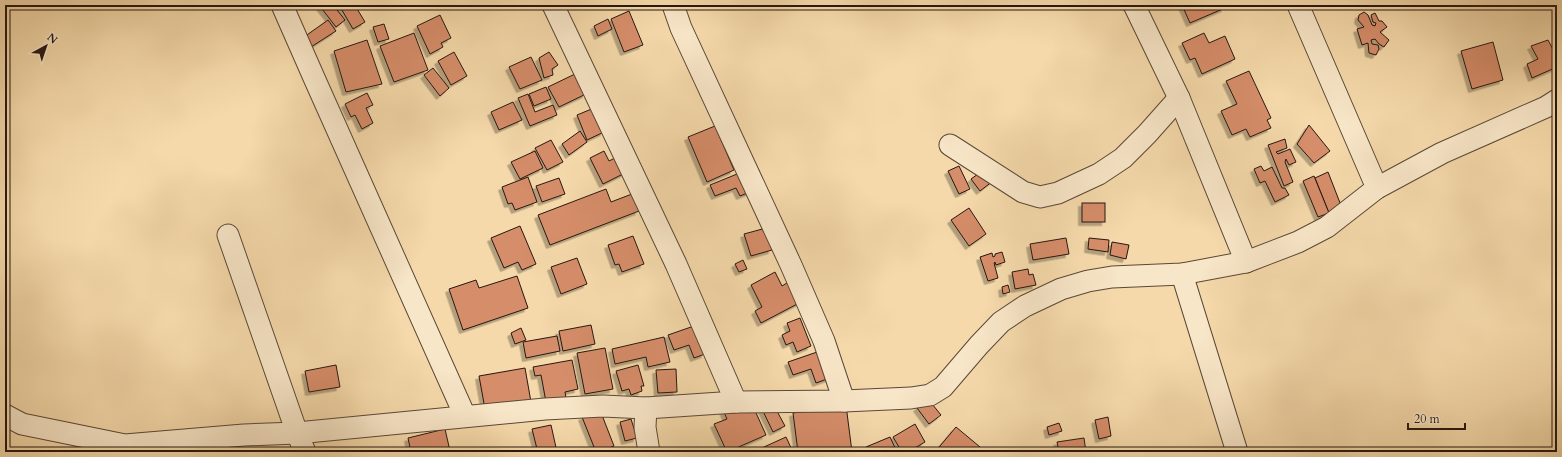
<svg xmlns="http://www.w3.org/2000/svg" width="1562" height="457" viewBox="0 0 1562 457" font-family="Cardo,serif">
	<style>
		.building { fill: #d68d6b; stroke: #261710; filter: url(#shadow) }
		.lines { fill: none; stroke-linecap: round; stroke-linejoin: round }
		.minor-casing { stroke: #5a4836; stroke-width: 23 }
		.minor { stroke: #f8e6c8; stroke-width: 21 }
	</style>
	<defs>
		<filter id="shadow"><feDropShadow dx="-3.5" dy="3.5" stdDeviation="0" flood-color="#0004"/></filter>
	</defs>
	<rect width="100%" height="100%" fill="#f5d9aa"/>
	<filter id="stains"><feTurbulence type="fractalNoise" baseFrequency=".005" numOctaves="4"/><feColorMatrix values="0 0 0 0 .2 0 0 0 0 .09 0 0 0 0 .02 0 0 0 .5 -.17"/></filter>
	<radialGradient id="worn" r=".72"><stop offset=".6" stop-color="#630" stop-opacity="0"/><stop offset="1" stop-color="#630" stop-opacity=".3"/></radialGradient>
	<g class="building">
		<path d="M319,5H333L345,20L336,27Z"/>
		<path d="M339,5H359L356,7L365,22L353,29Z"/>
		<path d="M1182,5H1224L1225,8L1190,23Z"/>
		<path d="M629,11L643,45L624,52L611,19Z"/>
		<path d="M1364,12L1368,15L1372,25L1375,26L1376,23L1373,22L1371,15L1375,13L1379,21H1382L1387,27L1380,32L1389,40L1384,47L1379,44L1375,39L1371,40L1372,44L1378,45L1379,49L1376,55L1369,53L1368,43L1362,45L1357,29L1364,27L1358,20L1359,15Z"/>
		<path d="M440,15L451,38L441,43L443,47L430,54L417,26Z"/>
		<path d="M608,19L612,29L598,36L594,26Z"/>
		<path d="M328,20L336,31L311,47L304,37Z"/>
		<path d="M384,24L389,39L378,42L373,27Z"/>
		<path d="M414,33L428,70L394,82L380,46Z"/>
		<path d="M1204,33L1209,43L1225,36L1235,59L1202,74L1195,58L1190,60L1182,43Z"/>
		<path d="M367,40L382,84L346,92L334,51Z"/>
		<path d="M1548,40L1557,57V67L1532,78L1527,64L1538,59L1531,46Z"/>
		<path d="M1493,42L1503,80L1472,89L1461,51Z"/>
		<path d="M454,52L467,76L451,85L438,61Z"/>
		<path d="M549,52L558,65L552,69L553,75L544,78L539,58Z"/>
		<path d="M531,57L542,80L520,89L509,67Z"/>
		<path d="M433,68L449,88L440,96L424,75Z"/>
		<path d="M1249,71L1271,118L1267,120L1271,128L1250,137L1246,129L1232,135L1221,111L1237,104L1226,81Z"/>
		<path d="M575,74L586,94L559,107L548,87Z"/>
		<path d="M546,87L551,99L534,106L529,94Z"/>
		<path d="M367,93L373,105L366,108L373,123L362,129L355,115L351,117L345,104Z"/>
		<path d="M528,94L535,112L553,105L557,115L530,126L518,98Z"/>
		<path d="M513,102L522,120L499,130L491,112Z"/>
		<path d="M594,108L604,132L587,140L577,115Z"/>
		<path d="M1309,125L1330,151L1314,163L1297,144Z"/>
		<path d="M715,126L734,170L707,182L688,137Z"/>
		<path d="M580,131L587,142L569,155L562,144Z"/>
		<path d="M1285,139L1287,148L1276,152L1278,154L1290,149L1296,162L1289,165L1286,159L1285,162L1293,182L1284,186L1268,145Z"/>
		<path d="M551,140L563,162L547,170L535,148Z"/>
		<path d="M535,151L543,168L520,179L511,162Z"/>
		<path d="M604,151L609,161L617,157L625,173L603,184L590,158Z"/>
		<path d="M959,166L970,189L959,194L948,171Z"/>
		<path d="M1261,166L1264,171L1272,167L1282,188H1285L1289,195L1275,202L1265,181L1260,183L1254,169Z"/>
		<path d="M985,169L993,181L980,191L971,179Z"/>
		<path d="M742,172L750,192L740,196L736,188L715,196L710,185Z"/>
		<path d="M1328,172L1342,208L1329,213L1315,178Z"/>
		<path d="M1314,176L1329,213L1318,217L1303,181Z"/>
		<path d="M528,177L537,202L515,210L512,203L508,204L502,187Z"/>
		<path d="M559,178L565,194L542,202L536,186Z"/>
		<path d="M606,189L611,202L632,194L639,211L550,245L538,215Z"/>
		<rect x="1082" y="203" width="23" height="19"/>
		<path d="M969,208L986,234L969,246L951,220Z"/>
		<path d="M520,226L536,264L522,270L518,262L504,268L491,238Z"/>
		<path d="M766,228L772,250L751,256L744,234Z"/>
		<path d="M633,236L644,264L622,272L619,264L615,265L608,245Z"/>
		<path d="M1066,238L1069,254L1033,260L1030,244Z"/>
		<path d="M1089,238L1109,240L1108,252L1088,249Z"/>
		<path d="M1112,242L1129,245L1126,259L1110,255Z"/>
		<path d="M1002,252L1005,262L996,265L995,262L994,263L998,278L988,281L980,257L992,253L993,257L995,256V254Z"/>
		<path d="M577,258L587,284L561,294L551,267Z"/>
		<path d="M743,260L747,269L739,272L735,264Z"/>
		<path d="M1028,269L1029,275L1033,274L1036,285L1015,289L1012,272Z"/>
		<path d="M775,272L782,286L790,281L801,302L761,323L755,311L762,307L751,285Z"/>
		<path d="M517,276L528,308L463,330L449,289L476,280L479,288Z"/>
		<path d="M1008,285L1010,292L1003,294L1002,287Z"/>
		<path d="M800,318L811,346L797,352L793,342L786,345L782,335L790,331L787,323Z"/>
		<path d="M591,325L595,344L563,351L559,331Z"/>
		<path d="M694,326L705,354L694,358L689,345L674,350L668,335Z"/>
		<path d="M521,328L526,340L515,344L511,333Z"/>
		<path d="M557,336L560,351L526,358L523,342Z"/>
		<path d="M664,337L670,362L648,367L646,357L615,364L612,349Z"/>
		<path d="M605,348L613,389L585,394L577,353Z"/>
		<path d="M820,351L830,378L816,383L811,369L793,375L788,362Z"/>
		<path d="M572,360L578,389L565,392L566,398L546,402L541,375L535,376L533,367Z"/>
		<path d="M336,365L340,387L309,392L305,371Z"/>
		<path d="M638,365L644,386H641L642,391L631,395L629,389L622,391L616,371Z"/>
		<path d="M525,368L531,402L485,409L479,376Z"/>
		<path d="M676,369L677,392L658,393L656,370Z"/>
		<path d="M928,399L941,415L929,424L917,408Z"/>
		<path d="M771,400L785,426L773,432L760,405Z"/>
		<path d="M752,404L766,435L727,452L714,424L727,419L723,410Z"/>
		<path d="M846,405L852,452H798L793,413Z"/>
		<path d="M600,410L614,446L600,452H596L582,417Z"/>
		<path d="M1108,417L1111,436L1099,439L1095,420Z"/>
		<path d="M631,419L637,438L625,441L620,422Z"/>
		<path d="M1059,423L1062,431L1049,435L1047,427Z"/>
		<path d="M915,424L925,442L908,452H902L893,437Z"/>
		<path d="M551,425L557,452H529L537,449L532,429Z"/>
		<path d="M956,427L986,452H935Z"/>
		<path d="M445,429L450,451L411,452L408,438Z"/>
		<path d="M786,437L793,452H753Z"/>
		<path d="M890,437L897,452H869L866,447Z"/>
		<path d="M1084,438L1086,452H1059L1057,442Z"/>
	</g>
	<g class="lines">
		<defs>
			<g id="minor">
				<path d="M282,5L315,80L465,416"/>
				<path d="M553,5L676,264L736,402"/>
				<path d="M673,5L681,28L791,265L824,341L844,401"/>
				<path d="M1134,5L1179,98L1246,262"/>
				<path d="M1298,5L1377,188"/>
				<path d="M950,145L1023,192L1040,197L1058,193L1099,174L1123,158L1147,134L1179,98"/>
				<path d="M228,235L297,433L305,452"/>
				<path d="M1182,274L1237,452"/>
				<path d="M646,408L645,427L649,452"/>
				<path d="M5,415L22,424L125,445L244,435L297,433L545,409L603,406L646,408L736,402L844,401L911,398L930,395L943,387L979,345L1001,322L1025,306L1061,289L1088,281L1112,277L1182,274L1246,262L1298,242L1327,227L1377,188L1442,153L1546,107L1557,100"/>
			</g>
		</defs>
		<use href="#minor" class="minor-casing"/>
		<use href="#minor" class="minor"/>
	</g>
	<rect width="1562" height="457" fill="none" stroke="#f5d9aa" stroke-width="20"/>
	<rect x="6" y="6" width="1550" height="445" fill="none" stroke="#261710" stroke-width="2"/>
	<rect x="10" y="10" width="1542" height="437" fill="none" stroke="#261710"/>
	<g transform="translate(46 46) rotate(40)" stroke="#f8e6c8" stroke-width="3" paint-order="stroke">
	<path d="M0-3L7 15L0 10L-7 15Z" fill="#261710"/>
	<text y="-6" font-size="11" font-weight="bold" text-anchor="middle" fill="#261710">N</text>
	</g>
	<path d="M1408 423v6h57v-6" fill="none" stroke="#261710" stroke-width="2"/>
	<text x="1414" y="423" font-size="12" fill="#261710" stroke="#f8e6c8" stroke-width="3" paint-order="stroke">20 m</text>
	<rect width="100%" height="100%" filter="url(#stains)"/>
	<rect width="100%" height="100%" fill="url(#worn)"/>
</svg>
